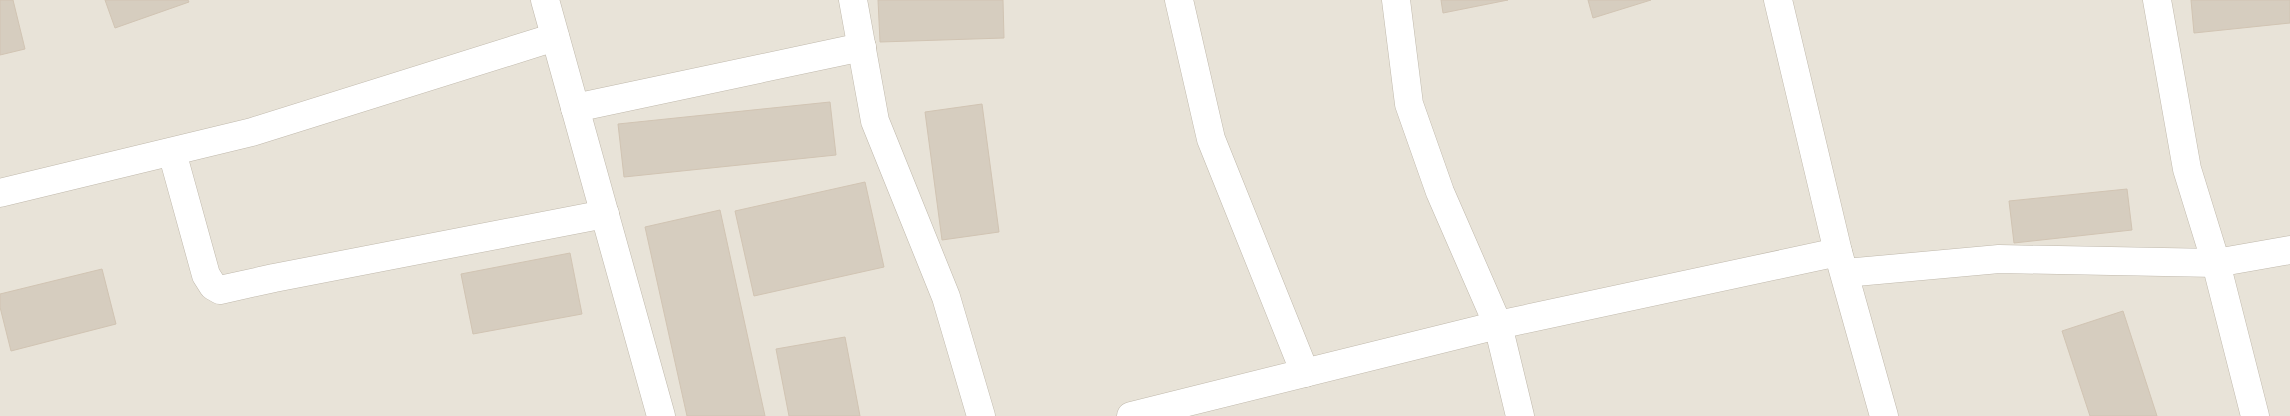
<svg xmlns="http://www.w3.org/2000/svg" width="2290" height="416" viewBox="0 0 2290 416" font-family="'Archivo Narrow',sans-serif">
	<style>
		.residential { fill: #e8e3d8 }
		.building { fill: #d6cdbf; stroke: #d1c4b3 }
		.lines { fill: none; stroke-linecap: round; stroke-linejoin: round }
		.street-casing { stroke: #c0b9ac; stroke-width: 29 }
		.street { stroke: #fff; stroke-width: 28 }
	</style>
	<rect width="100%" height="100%" fill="#f5f1ea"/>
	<rect class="residential" x="0" y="0" width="2290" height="416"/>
	<g class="building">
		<path d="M0,0H13L25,49L0,55Z"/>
		<path d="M105,0H188L189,2L115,28Z"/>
		<path d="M878,0H1003L1004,38L880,42Z"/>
		<path d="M1441,0H1508L1443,13Z"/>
		<path d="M1588,0H1651L1593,18Z"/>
		<path d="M2191,0H2290V23L2194,33Z"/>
		<path d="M830,102L836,155L624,177L618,124Z"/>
		<path d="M982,104L999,232L942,240L925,112Z"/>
		<path d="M865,182L884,267L754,296L735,211Z"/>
		<path d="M2127,189L2132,230L2014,243L2009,201Z"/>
		<path d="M720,210L765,416H687L645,227Z"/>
		<path d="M570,253L582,314L473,334L461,274Z"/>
		<path d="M102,269L116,324L11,351L0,307V294Z"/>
		<path d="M2123,311L2157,416H2090L2062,331Z"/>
		<path d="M845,337L860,416H789L776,349Z"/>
	</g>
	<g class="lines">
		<defs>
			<g id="street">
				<path d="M545,0L661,416"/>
				<path d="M853,0L875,121L946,297L981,416"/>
				<path d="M1179,0L1211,139L1305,373"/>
				<path d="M1396,0L1409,104L1440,192L1498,325L1520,416"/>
				<path d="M1778,0L1838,252L1884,416"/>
				<path d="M2157,0L2187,169L2216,263L2255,416"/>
				<path d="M575,108L862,47"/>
				<path d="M172,152L206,275L213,286L220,290L274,278L605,214"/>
				<path d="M0,193L252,132L555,37"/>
				<path d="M1845,273L1999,259L2216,263L2290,250"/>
				<path d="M1131,416L1498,325L1838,252"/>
			</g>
		</defs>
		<use href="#street" class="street-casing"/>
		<use href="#street" class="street"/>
	</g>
</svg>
